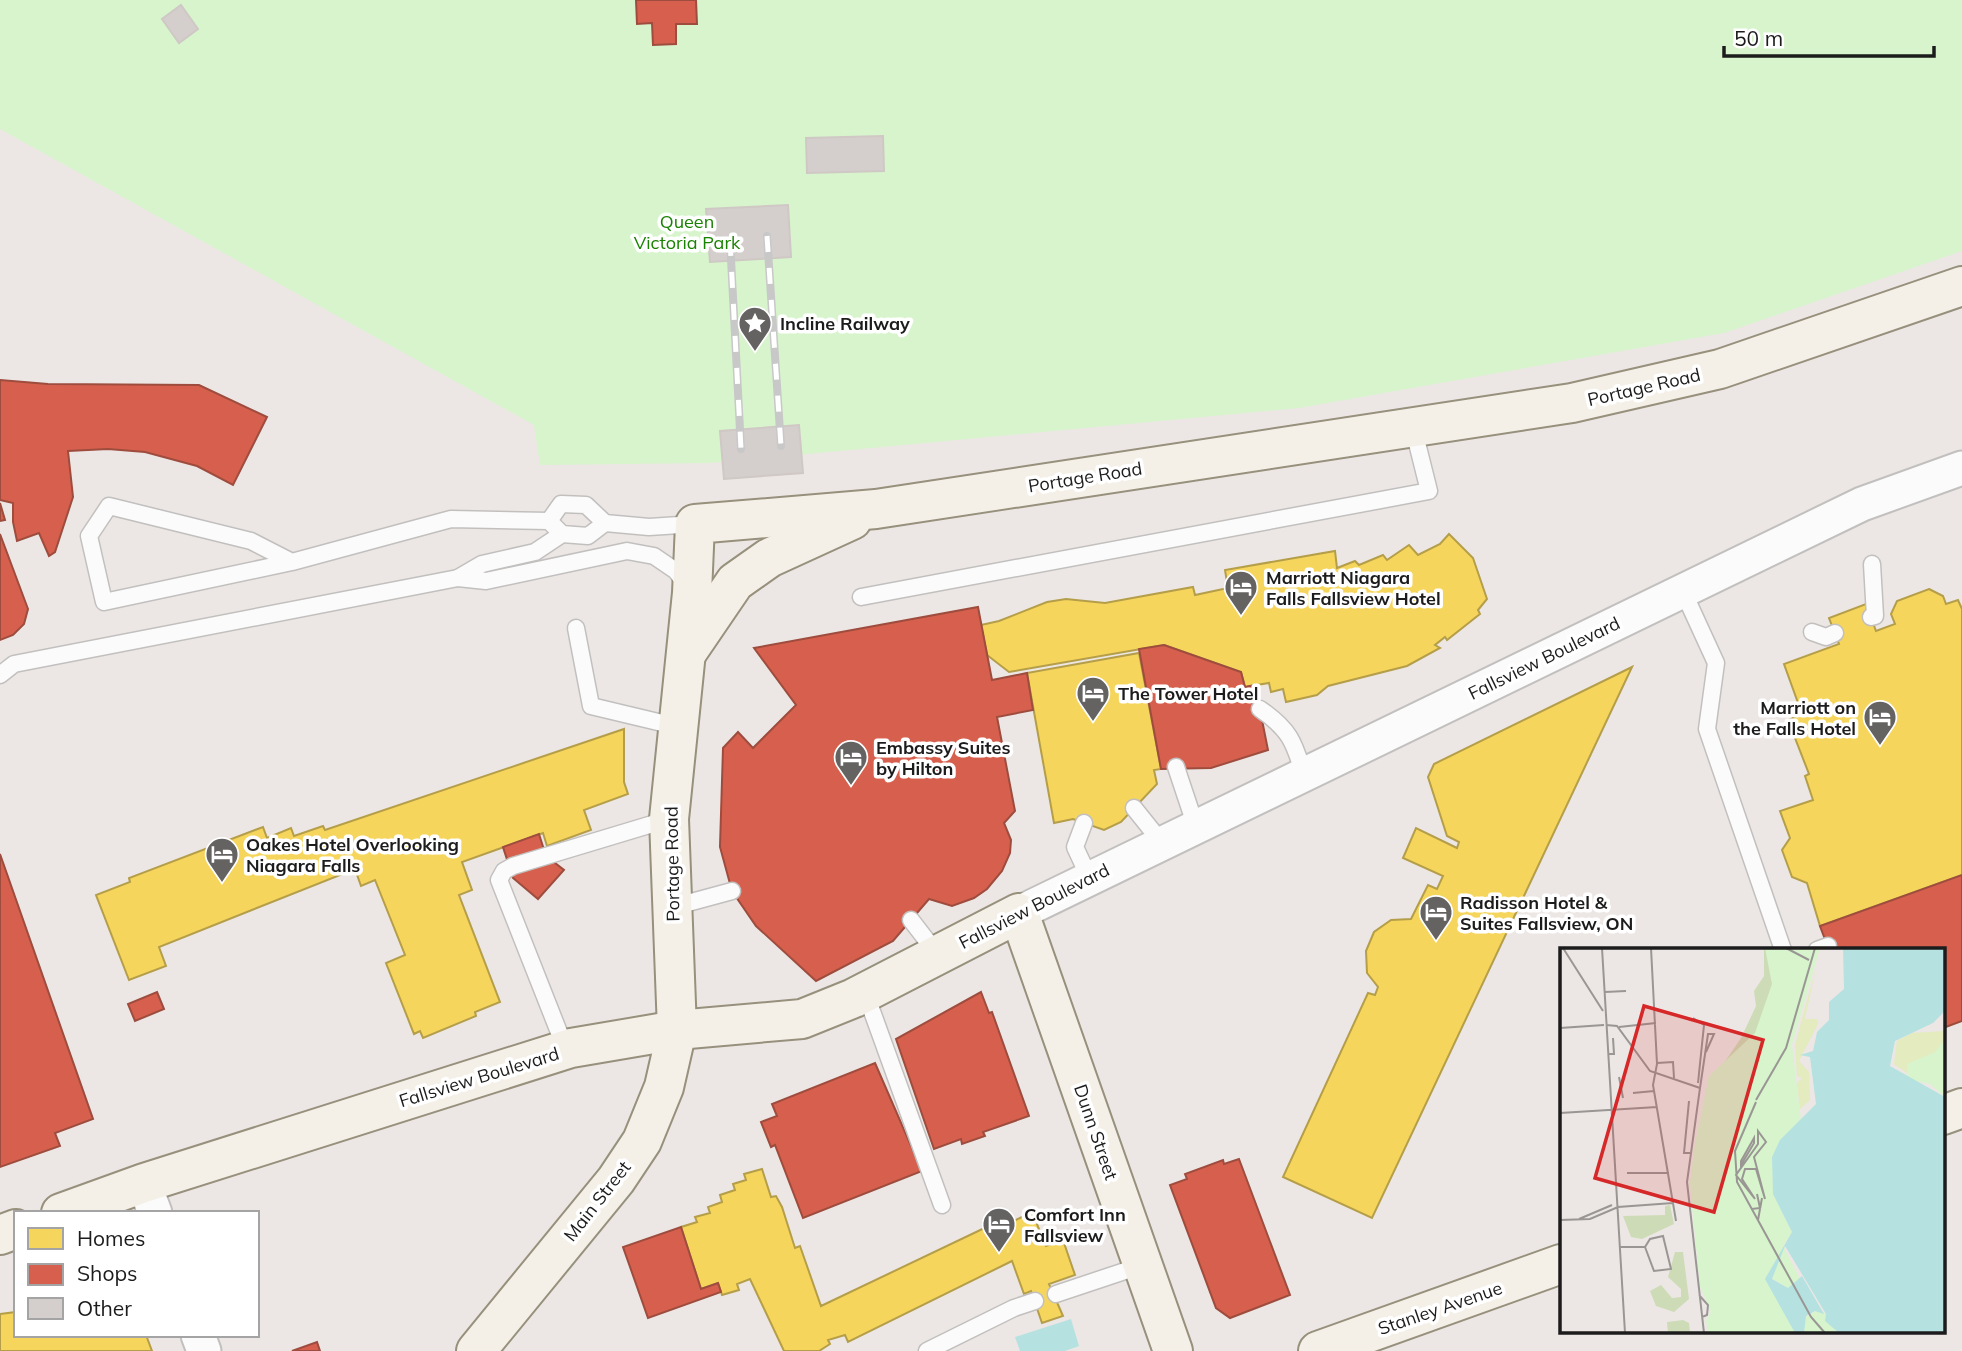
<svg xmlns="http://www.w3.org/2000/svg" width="1962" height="1351" viewBox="0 0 1962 1351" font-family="Mulish,sans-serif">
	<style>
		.park { fill: #d7f4cc }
		.water { fill: #b5e2e0 }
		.homes { fill: #f6d55c; stroke: #b59e49; stroke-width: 2 }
		.shops { fill: #d6604d; stroke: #9e4c3e; stroke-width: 2 }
		.building { fill: #d4cfcd; stroke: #cfc8c5; stroke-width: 2 }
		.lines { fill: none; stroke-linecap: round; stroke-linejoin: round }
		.lane-casing { stroke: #c2c0bf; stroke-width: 19 }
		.street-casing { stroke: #c2c0bf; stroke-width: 37 }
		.secondary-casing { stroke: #96907c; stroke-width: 42 }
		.lane { stroke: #fcfbfb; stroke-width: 16 }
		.street { stroke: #fcfbfb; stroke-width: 33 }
		.secondary { stroke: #f4f0e8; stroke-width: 38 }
		.rail-casing { stroke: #c9c8c8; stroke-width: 8 }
		.rail { stroke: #fff; stroke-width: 5; stroke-dasharray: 16; stroke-linecap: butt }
		.labels { text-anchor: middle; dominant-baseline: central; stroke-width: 7; stroke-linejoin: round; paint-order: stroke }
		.park-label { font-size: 18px; fill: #1a8202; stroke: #fff }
		.poi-label { font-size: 18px; font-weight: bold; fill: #1c1c1c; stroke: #fff; text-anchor: start }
		.street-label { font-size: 18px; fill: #1c1c1c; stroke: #fff }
		.inset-road { fill: none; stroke: #999694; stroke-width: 2 }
		.view { fill: #d62828; fill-opacity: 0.15; stroke: #d62828; stroke-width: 3.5 }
		.inset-edge { fill: none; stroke: #1c1c1c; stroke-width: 3.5 }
	</style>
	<rect width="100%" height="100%" fill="#ece7e4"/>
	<path class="park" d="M0,0H1962V251L1724,333L1299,408L710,463L540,465L534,425L0,129Z"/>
	<path class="water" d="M1071,1319L1079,1346L1065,1351H1020L1015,1337Z"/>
	<g class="homes">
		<path d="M1449,534L1473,558L1487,599L1478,610L1480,614L1447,640L1445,637L1435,645L1440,648L1407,666L1328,686L1317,695L1286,702L1283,689L1271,692L1269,683L1245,687L1241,672L1164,645L1009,672L987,655L981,625L999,621L1047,602L1066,599L1105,603L1193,587L1195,595L1228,588L1225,570L1335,551L1337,568L1355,561L1359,565L1383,555L1387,560L1409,545L1418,555L1440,544Z"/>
		<path d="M1929,589L1943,596L1946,604L1958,600L1962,609V875L1820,926L1807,883L1792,877L1782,850L1790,838L1780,811L1813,800L1805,776L1809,774L1788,720L1802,714L1784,664L1839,644L1829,618L1866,604L1876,631L1895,624L1891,614L1897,601Z"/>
		<path d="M1139,653L1161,769L1154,770L1157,784L1121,822L1104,830L1073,819L1054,823L1027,673Z"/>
		<path d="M1632,667L1372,1218L1283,1177L1368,993L1375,995L1378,987L1367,973L1366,951L1374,932L1391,920L1411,919L1428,885L1437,889L1443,876L1403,858L1416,828L1457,848L1459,842L1447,836L1428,777L1434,764Z"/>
		<path d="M624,729V782L628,794L584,810L591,830L547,846L543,833L462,862L472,890L459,895L500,1002L475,1012L476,1016L423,1038L420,1031L414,1034L386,963L405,955L375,880L361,886L355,869L159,947L166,966L129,980L96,895L130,882L129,878L263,827L267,838L291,828L294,836L323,826L325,830Z"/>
		<path d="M762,1169L771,1197L776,1196L782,1207L795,1248L800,1246L821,1306L995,1223L997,1229L1032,1212L1046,1246L1063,1240L1075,1275L1049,1284L1063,1316L1042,1323L1031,1291L1024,1294L1012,1261L848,1342L845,1335L828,1340L830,1344L819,1351H784L750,1279L737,1284L739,1290L722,1295L718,1283L701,1289L681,1227L697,1222L695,1217L710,1213L708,1207L722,1202L720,1195L735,1190L733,1184L746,1180L744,1174Z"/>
		<path d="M16,1312V1335H146L152,1351H0V1314Z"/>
	</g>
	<g class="shops">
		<path d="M636,0H696L697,24H676V44L653,45L652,23L637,24Z"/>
		<path d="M0,380L48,384L199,385L267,417L233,485L197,466L145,452L108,449L68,451L73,497L55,552L49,556L39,533L17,541L13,522V503L0,500Z"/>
		<path d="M0,503L5,520L0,521Z"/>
		<path d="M0,534L28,609L24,624L13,635L0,640Z"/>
		<path d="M978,607L992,680L1027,673L1033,710L997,717L1015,811L1004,823L1011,840L1010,853L1002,871L987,889L974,898L952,906L929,899L893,941L816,981L756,926L732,891L720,847L723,748L738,732L753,748L796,705L754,648Z"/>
		<path d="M1164,645L1241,672L1245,687L1255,685L1268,750L1211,768L1161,769L1139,649Z"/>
		<path d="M539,834L546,856L564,870L538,899L513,878L503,847Z"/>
		<path d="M0,854L93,1119L55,1133L60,1146L0,1167Z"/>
		<path d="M1962,875V1021L1943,1028V950H1829L1820,926Z"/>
		<path d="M157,992L164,1009L135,1021L128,1004Z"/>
		<path d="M981,992L989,1013L992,1012L1029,1116L983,1132L985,1136L962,1144L961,1139L934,1149L896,1039Z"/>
		<path d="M875,1063L922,1171L803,1218L775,1145L771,1147L761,1122L777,1116L772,1104Z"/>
		<path d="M1239,1159L1290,1295L1230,1318L1216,1308L1170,1185L1187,1179L1185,1174L1223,1160L1224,1164Z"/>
		<path d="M681,1227L701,1289L718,1283L721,1292L648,1318L623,1247Z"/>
		<path d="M317,1342L320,1351H292Z"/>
	</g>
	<g class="building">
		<path d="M181,5L198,29L179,43L162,19Z"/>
		<path d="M883,136L884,171L807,173L806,138Z"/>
		<path d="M788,205L791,257L710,262L706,209Z"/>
		<path d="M799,425L803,473L724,479L720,431Z"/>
	</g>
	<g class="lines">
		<defs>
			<g id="lane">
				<path d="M549,521L561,504L586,505L605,523L649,527L695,524"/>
				<path d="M292,562L251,541L109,506L89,536L104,602L292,562L451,519L549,521L562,534L588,536L605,523"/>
				<path d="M458,578L482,564L535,552L562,534"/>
				<path d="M1683,591L1716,663L1707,729L1783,950"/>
				<path d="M861,597L1429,491L1413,427"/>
				<path d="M1871,617L1875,616L1872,564"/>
				<path d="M576,628L591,706L679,727"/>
				<path d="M1812,632L1826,637L1835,633"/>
				<path d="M0,675L14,664L458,578L486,581L627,551L654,556L676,571L687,586"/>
				<path d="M1260,709C1289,729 1294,741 1304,775"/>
				<path d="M1176,767L1196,827"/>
				<path d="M1134,808L1162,843"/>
				<path d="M1084,823L1075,847L1089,877"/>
				<path d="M673,907L732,891"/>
				<path d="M911,920L938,955"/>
				<path d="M1817,950L1828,946"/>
				<path d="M865,992L942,1205"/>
				<path d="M566,1050L499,880L504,871L513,866L669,819"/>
				<path d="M1056,1294L1143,1265"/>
				<path d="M927,1351L1014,1308L1035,1301"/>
			</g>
			<g id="street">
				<path d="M1019,913L1862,504L1962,468"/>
				<path d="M144,1183L155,1213"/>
				<path d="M198,1335L204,1351"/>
			</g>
			<g id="secondary">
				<path d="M688,651L735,582L769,558L852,520"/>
				<path d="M1943,1115L1962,1108"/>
				<path d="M61,1213L144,1183L571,1048L677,1030L802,1019L854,998L1019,913L1173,1351"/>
				<path d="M0,1235L16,1229"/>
				<path d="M476,1351L616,1180L642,1141L664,1087L677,1030L669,819L692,593L695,524L876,509L1572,403L1720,369L1962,286"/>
				<path d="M1318,1351L1561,1264"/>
			</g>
		</defs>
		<use href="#lane" class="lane-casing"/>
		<use href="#street" class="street-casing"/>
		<use href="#secondary" class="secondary-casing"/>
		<use href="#lane" class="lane"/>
		<use href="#street" class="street"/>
		<use href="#secondary" class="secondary"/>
		<defs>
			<g id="rail">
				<path d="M767,236L781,446"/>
				<path d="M730,240L741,449"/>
			</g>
		</defs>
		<use href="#rail" class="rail-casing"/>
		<use href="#rail" class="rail"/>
	</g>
	<defs>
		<symbol id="sight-pin" viewBox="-11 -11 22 30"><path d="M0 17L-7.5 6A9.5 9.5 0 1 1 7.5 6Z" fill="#656362" stroke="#fff"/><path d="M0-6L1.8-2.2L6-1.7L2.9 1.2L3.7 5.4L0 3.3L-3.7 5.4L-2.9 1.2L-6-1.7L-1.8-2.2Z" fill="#fff"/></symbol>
		<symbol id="hotel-pin" viewBox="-11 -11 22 30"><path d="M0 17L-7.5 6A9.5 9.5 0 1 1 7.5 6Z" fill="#656362" stroke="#fff"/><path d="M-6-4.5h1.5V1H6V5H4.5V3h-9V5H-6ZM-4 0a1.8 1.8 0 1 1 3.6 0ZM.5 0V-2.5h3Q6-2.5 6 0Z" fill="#fff"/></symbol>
	</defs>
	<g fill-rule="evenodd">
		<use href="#sight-pin" x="736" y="304" width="38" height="52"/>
		<use href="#hotel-pin" x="1222" y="568" width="38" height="52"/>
		<use href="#hotel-pin" x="1074" y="674" width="38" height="52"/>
		<use href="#hotel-pin" x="1861" y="698" width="38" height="52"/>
		<use href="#hotel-pin" x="832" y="738" width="38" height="52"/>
		<use href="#hotel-pin" x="203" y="835" width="38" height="52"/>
		<use href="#hotel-pin" x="1417" y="893" width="38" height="52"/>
		<use href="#hotel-pin" x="980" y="1205" width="38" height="52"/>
	</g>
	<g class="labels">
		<g class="park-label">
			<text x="687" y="221">Queen<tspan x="687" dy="21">Victoria Park</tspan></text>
		</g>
		<g class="poi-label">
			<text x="780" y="323">Incline Railway</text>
			<text x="1266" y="577">Marriott Niagara<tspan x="1266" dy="21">Falls Fallsview Hotel</tspan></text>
			<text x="1118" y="693">The Tower Hotel</text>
			<text x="1856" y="707" text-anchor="end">Marriott on<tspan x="1856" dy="21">the Falls Hotel</tspan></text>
			<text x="876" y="747">Embassy Suites<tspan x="876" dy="21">by Hilton</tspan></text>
			<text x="246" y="844">Oakes Hotel Overlooking<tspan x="246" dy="21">Niagara Falls</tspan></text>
			<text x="1460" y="902">Radisson Hotel &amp;<tspan x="1460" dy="21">Suites Fallsview, ON</tspan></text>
			<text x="1024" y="1214">Comfort Inn<tspan x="1024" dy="21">Fallsview</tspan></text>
		</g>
		<g class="street-label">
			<text transform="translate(1644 387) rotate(-13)">Portage Road</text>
			<text transform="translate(1085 477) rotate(-9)">Portage Road</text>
			<text transform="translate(1544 658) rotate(-26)">Fallsview Boulevard</text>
			<text transform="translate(672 864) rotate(-91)">Portage Road</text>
			<text transform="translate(1034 906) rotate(-27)">Fallsview Boulevard</text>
			<text transform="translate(479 1077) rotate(-17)">Fallsview Boulevard</text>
			<text transform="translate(1096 1132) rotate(71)">Dunn Street</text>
			<text transform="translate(597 1201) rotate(-52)">Main Street</text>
			<text transform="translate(1440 1308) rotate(-19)">Stanley Avenue</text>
		</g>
	</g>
	<g transform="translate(1560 948)">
		<rect width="385" height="385" fill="#ece7e4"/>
		<path d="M256,19L245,71H257L258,76L239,113L249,124L250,152L240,161L237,135L242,130L237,128L235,97ZM385,83V109L350,127L334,116L337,93L352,85Z" fill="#e3ebbf"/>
		<path d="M204,0H220L229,53L145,143L181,90L196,58L194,43L204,28ZM110,257L114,276L82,291L71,289L63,268L105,267V258ZM115,304H123L129,351L114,364L96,358L90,343L101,337L112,350L121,349V341L108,329ZM123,372L129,375L130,384L108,385L107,374Z" fill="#cedbb7"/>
		<path d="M205,0H260L232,97L241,173L227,186L213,246L232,284L223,298L240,331L228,340L211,330L235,385H148L146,373L151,364L140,338L130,235L135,196L149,128L195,85L212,36ZM385,91V149L370,136L348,131L347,116L375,104ZM256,363L265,365L279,385H244V370Z" fill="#d7f4cc"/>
		<path d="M283,0H385V63L373,75L335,93L330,118L385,149V385H279L265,373L266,366L225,298L212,331L228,340L242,328L264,366L255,363L246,368L244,385H235L205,331L232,284L213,246L212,209L220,192L256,156L250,109L240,107L253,103L257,84L269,72V54L284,41Z" fill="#b5e2e0"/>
		<path class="inset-road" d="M3,0L43,63M42,0L65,385M91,0L97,116L93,137L116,273M226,0L249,12M45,44L66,43M133,70L144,77L138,135M46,77L57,78L90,123L140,140L127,234L144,385M59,79L96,75M0,80L44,77M48,106H54L53,90M97,115L113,114L114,130M59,129L63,150M140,140L148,86H154L146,104M73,145L94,143M196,152L226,100L255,0M129,153L124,205H130M196,154L175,203L177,234L251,369L265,385M0,165L97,159M198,183L206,194L194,209L205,251L196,221H185L182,231L195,251L176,227L198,196ZM194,190V195L181,217V213ZM67,225H109M192,261L200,260L197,246M19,271L52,257M0,272L30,271L58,259L113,255M198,272L202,250M60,299H85L90,291L103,288L111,321L94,323L85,299M139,347L148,357L147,367L142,369"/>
		<path class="view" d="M84,58L203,92L154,264L35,230Z"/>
		<rect width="385" height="385" class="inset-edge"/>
	</g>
	<rect x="14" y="1211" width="245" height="126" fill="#ffffff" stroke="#a4a4a4" stroke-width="2"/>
	<rect x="28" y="1228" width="35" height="21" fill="#f6d55c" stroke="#a4a4a4" stroke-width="2"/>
	<text x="77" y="1246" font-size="21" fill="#1c1c1c">Homes</text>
	<rect x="28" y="1264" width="35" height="21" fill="#d6604d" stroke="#a4a4a4" stroke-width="2"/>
	<text x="77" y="1281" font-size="21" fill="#1c1c1c">Shops</text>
	<rect x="28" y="1298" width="35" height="21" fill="#d4cfcd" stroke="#a4a4a4" stroke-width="2"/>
	<text x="77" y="1316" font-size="21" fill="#1c1c1c">Other</text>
	<path d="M1724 46v10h210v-10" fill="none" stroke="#1c1c1c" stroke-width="3.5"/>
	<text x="1734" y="46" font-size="21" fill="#1c1c1c" stroke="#ffffff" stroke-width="5" paint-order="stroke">50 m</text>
</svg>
